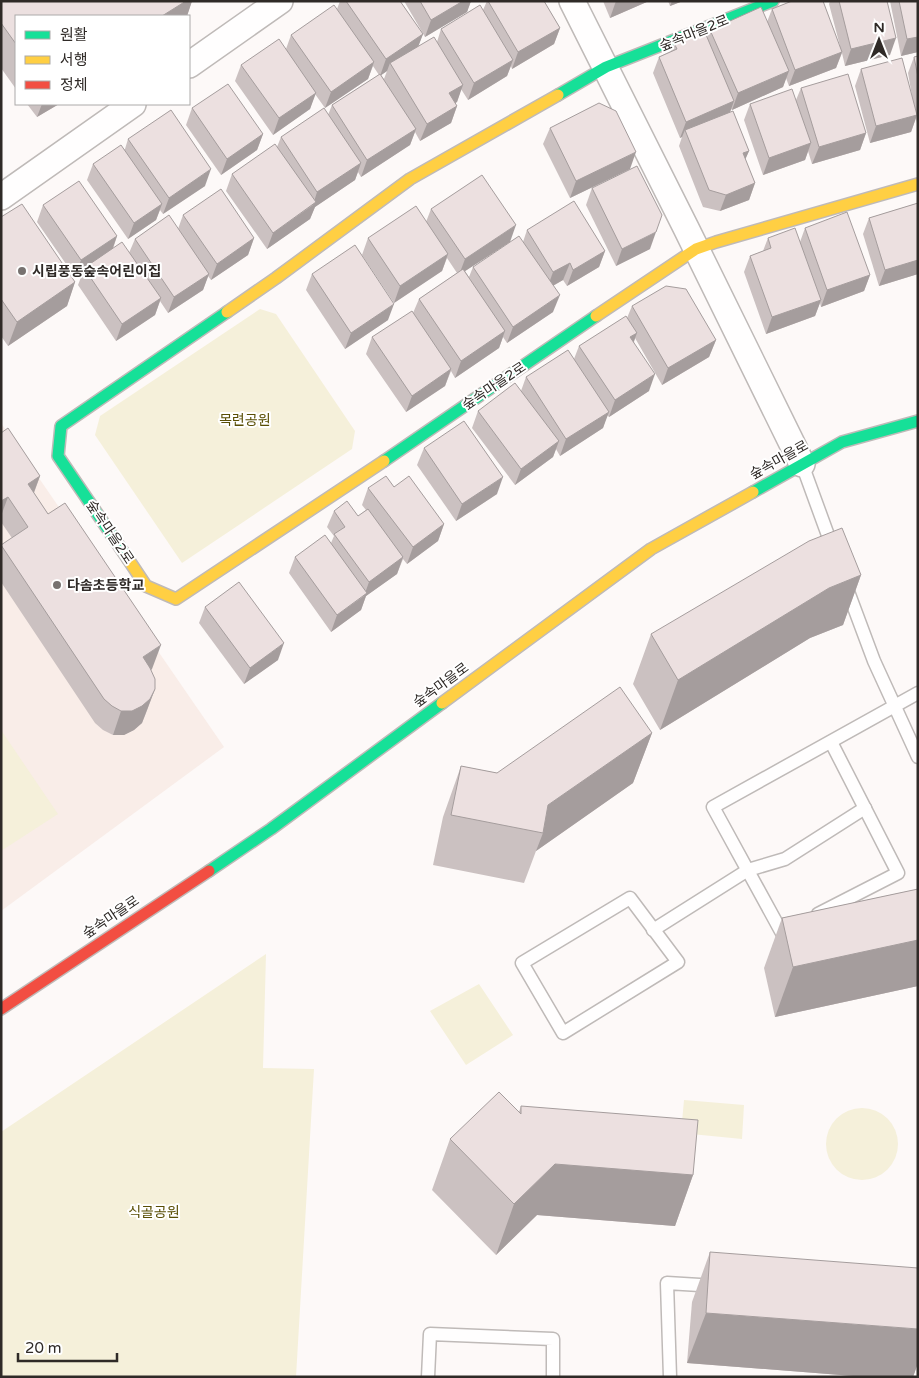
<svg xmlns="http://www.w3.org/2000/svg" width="919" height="1378" viewBox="0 0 919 1378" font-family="'Varela Round','Noto Sans KR',sans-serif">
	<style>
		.built { fill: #f9ede8 }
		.green { fill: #f5f0da }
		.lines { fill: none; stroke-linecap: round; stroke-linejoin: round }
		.lane-casing { stroke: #bfbab8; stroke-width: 15 }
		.street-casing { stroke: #bfbab8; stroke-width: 28 }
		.fast-casing { stroke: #bfbab8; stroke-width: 14 }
		.slow-casing { stroke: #bfbab8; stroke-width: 14 }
		.jam-casing { stroke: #bfbab8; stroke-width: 14 }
		.lane { stroke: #fffefe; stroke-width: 12 }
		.street { stroke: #fffefe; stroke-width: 25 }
		.fast { stroke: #16e098; stroke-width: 11 }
		.slow { stroke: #ffcf43; stroke-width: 11 }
		.jam { stroke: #f24e42; stroke-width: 11 }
		.wall { fill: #cbc1c1; fill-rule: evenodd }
		.shaded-wall { fill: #a59d9d }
		.building { fill: #ece0e0; stroke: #a59d9d }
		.poi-dot { fill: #777270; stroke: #fff; stroke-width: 2 }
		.labels { text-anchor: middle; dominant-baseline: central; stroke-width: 4; stroke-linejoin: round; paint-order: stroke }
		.street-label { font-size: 14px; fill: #2f2a27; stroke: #fff }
		.poi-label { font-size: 14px; font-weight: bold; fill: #2f2a27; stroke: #fff; text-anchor: start }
		.park-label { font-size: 14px; fill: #594e04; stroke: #fff }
	</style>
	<rect width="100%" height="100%" fill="#fdf9f8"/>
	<path class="built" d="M1,423L224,747L1,911Z"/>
	<g class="green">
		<path d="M260,309L276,314L355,431L352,449L182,563L95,435L100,416Z"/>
		<path d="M1,730L58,814L1,851Z"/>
		<path d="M266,954L263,1068L314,1069L296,1377H1V1132Z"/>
		<path d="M479,984L513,1035L466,1065L430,1011Z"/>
		<path d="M684,1100L744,1105L742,1139L681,1133Z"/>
		<circle cx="862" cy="1144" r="36"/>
	</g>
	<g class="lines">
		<defs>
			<g id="lane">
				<path d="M802,464L833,549"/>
				<path d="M846,586L874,661L918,757"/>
				<path d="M630,898L678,962L563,1033L522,963Z"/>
				<path d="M818,914L898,873L831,742"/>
				<path d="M791,928L782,933L713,807L918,693"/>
				<path d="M653,930L748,870L785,859L865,808"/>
				<path d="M428,1377L430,1334L553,1339V1377"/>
				<path d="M670,1377L667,1283L716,1286"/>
			</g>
			<g id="street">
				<path d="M572,1L686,228L802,464"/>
				<path d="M189,65L280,1"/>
				<path d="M1,197L133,104"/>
			</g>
			<g id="fast">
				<path d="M558,95L606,67L773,1"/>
				<path d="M384,461L596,316"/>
				<path d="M753,492L842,442L918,421"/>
				<path d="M128,559L58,456L61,426L227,312"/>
				<path d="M209,871L271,829L442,703"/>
			</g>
			<g id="slow">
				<path d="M227,312L276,278L410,179L558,95"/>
				<path d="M596,316L696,249L716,242L918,184"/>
				<path d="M128,559L146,586L176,599L384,461"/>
				<path d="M442,703L651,549L753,492"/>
			</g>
			<path id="jam" d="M1,1009L209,871"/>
		</defs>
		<use href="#lane" class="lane-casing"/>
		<use href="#street" class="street-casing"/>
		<use href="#fast" class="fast-casing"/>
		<use href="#slow" class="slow-casing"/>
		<use href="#jam" class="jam-casing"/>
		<use href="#lane" class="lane"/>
		<use href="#street" class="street"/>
		<use href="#fast" class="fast"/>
		<use href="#slow" class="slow"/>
		<use href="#jam" class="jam"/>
	</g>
	<g class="wall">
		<path d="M1,1H192L187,16H16V89L1,68Z"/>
		<path d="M340,1H400L423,34L418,46L437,42L441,29L483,10L487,1H544L560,28L554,44L512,69L511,66L507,76L468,100L461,89L457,102L455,103L457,106L451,123L420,141L415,132L410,145L361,177L358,172L355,180L315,207L310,219L267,249L226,191L232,174L277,147L281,137L328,115L332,105L379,75L373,66L368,79L325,108L315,94L310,109L273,135L235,81L241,65L286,49L291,35L337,9ZM387,71L384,79L381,75Z"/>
		<path d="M404,1H471L467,12L425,37Z"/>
		<path d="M603,1H649L610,18Z"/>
		<path d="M668,1H683L670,6Z"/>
		<path d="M830,1H887L890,55L845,66L842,53L836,68L789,86L786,78L783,87L732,110L731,109L730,112L749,151L745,159L755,183L749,200L720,211L703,207L679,146L682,137L680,138L653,73L659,57L671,51L674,43L707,37L710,30L767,22L772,9L840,46L829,4Z"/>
		<path d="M890,1H918V52L901,56Z"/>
		<path d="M918,56V128L916,118L911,132L870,143L855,86L861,69L912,96L908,73L914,57Z"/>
		<path d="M801,88L866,133L860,150L812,164L808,151L805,160L763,175L744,120L750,104L796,100Z"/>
		<path d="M27,104H59L37,117Z"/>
		<path d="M192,108L263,134L257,150L221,175L186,125Z"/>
		<path d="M550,128L630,169L570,198L543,144Z"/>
		<path d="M128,139L205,186L163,214L160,210L156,220L128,239L87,180L93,164L125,149Z"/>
		<path d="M592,188L650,249L616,266L586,205Z"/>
		<path d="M918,203V274L879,286L863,234L869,218Z"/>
		<path d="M43,205L117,236L113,249L129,253L135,239L178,229L183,215L254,238L248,255L211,280L208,276L203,290L168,313L160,301L155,315L116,341L78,285L83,272L75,277L37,222Z"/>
		<path d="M431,209L510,242L465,271L469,277L473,267L523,242L527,230L605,251L599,267L567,286L563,280L553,286V312L507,343L503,337L499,348L455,378L451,371L445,386L406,412L366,354L372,337L413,313L419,299L457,273L447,258L442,271L394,303L362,255L368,238L426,222Z"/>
		<path d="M1,217L75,282L67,306L8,346L1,336Z"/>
		<path d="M805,228L870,275L864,291L821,307L820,303L815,316L766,334L744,272L750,256L763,251L768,238L800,242Z"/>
		<path d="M312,274L388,320L345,349L306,290Z"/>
		<path d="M632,306L716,340L709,357L662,385L635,338L634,342L649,391L609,417L607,415L603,428L560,456L556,449L553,457L515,485L472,428L478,411L521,391L526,377L574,359L579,346L627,318Z"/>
		<path d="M1,433L40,476L34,493L152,669L151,670L155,689L146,713L142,723L134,730L124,735H113L103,730L95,723L1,582V545L12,538L1,522Z"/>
		<path d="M424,448L497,494L456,521L417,465Z"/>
		<path d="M394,487L444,524L438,541L407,564L403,559L397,574L366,596L361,610L331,632L289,573L295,557L331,543L334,536L327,527L334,511L358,516L366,510L362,505L368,488Z"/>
		<path d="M861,575L843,625L810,638L660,730L633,684L651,634Z"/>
		<path d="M205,607L278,660L244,684L199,623Z"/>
		<path d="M652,733L633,783L536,851L524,883L433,865L443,817L461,766L497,773Z"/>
		<path d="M918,889V986L775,1017L764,968L782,918Z"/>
		<path d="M521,1106L693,1175L675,1226L537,1215L496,1255L432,1190L450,1139L519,1112Z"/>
		<path d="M710,1252L918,1363L913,1377H866L687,1363L692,1302Z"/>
	</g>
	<g class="shaded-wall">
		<path d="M186,1H192L187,16H162Z"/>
		<path d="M463,1H471L467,12L425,37L431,20Z"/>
		<path d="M616,1H649L610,18Z"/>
		<path d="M672,1H683L670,6Z"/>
		<path d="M560,28L554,44L512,69L518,52Z"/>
		<path d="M423,34L417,50L390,63L387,71L380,76L386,59Z"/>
		<path d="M918,37V52L901,56L907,39Z"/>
		<path d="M896,38L890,55L845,66L851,49Z"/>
		<path d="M842,52L836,68L789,86L795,70Z"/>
		<path d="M513,60L507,76L468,100L474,83Z"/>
		<path d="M374,62L368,79L325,108L331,92Z"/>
		<path d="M789,71L783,87L732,110L738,93Z"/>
		<path d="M463,85L457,102L443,110L449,93Z"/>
		<path d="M316,93L310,109L273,135L279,118Z"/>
		<path d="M734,101L728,118L685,130L682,137L680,138L686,122Z"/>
		<path d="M42,104H59L37,117Z"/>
		<path d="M457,106L451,123L420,141L427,124Z"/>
		<path d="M917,115L911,132L870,143L876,126Z"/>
		<path d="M416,129L410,145L361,177L367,160Z"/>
		<path d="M866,133L860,150L812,164L819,147Z"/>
		<path d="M263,134L257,150L221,175L227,159Z"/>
		<path d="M811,143L805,160L763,175L769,158Z"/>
		<path d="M749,151L742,167L743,153Z"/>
		<path d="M636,152L630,169L570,198L576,181Z"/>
		<path d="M361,163L355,180L315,207L310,219L267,249L273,233L313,205L317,192Z"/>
		<path d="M211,169L205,186L163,214L169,198Z"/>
		<path d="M755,183L749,200L720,211L726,195Z"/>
		<path d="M162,204L156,220L128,239L134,223Z"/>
		<path d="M516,225L510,242L459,275L465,259Z"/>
		<path d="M656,232L650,249L616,266L622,249Z"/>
		<path d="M117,236L111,253L84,268L83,272L75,277L81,260Z"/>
		<path d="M254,238L248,255L211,280L217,264Z"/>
		<path d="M605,251L599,267L567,286L573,270Z"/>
		<path d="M448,254L442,271L394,303L400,286Z"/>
		<path d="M918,260V274L879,286L885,270Z"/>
		<path d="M570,263L563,280L547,289L553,272Z"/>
		<path d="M209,274L203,290L168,313L174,297Z"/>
		<path d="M870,275L864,291L821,307L827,290Z"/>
		<path d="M75,282L67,306L8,346L17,322Z"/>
		<path d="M560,295L553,312L507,343L513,327Z"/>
		<path d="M161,298L155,315L116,341L122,324Z"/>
		<path d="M821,300L815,316L766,334L772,317Z"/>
		<path d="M394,304L388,320L345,349L351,333Z"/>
		<path d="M505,331L499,348L455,378L461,361Z"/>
		<path d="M637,333L631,349L630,337Z"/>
		<path d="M716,340L709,357L662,385L668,368Z"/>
		<path d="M451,369L445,386L406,412L412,396Z"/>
		<path d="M655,374L649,391L609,417L615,400Z"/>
		<path d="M609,412L603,428L560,456L566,439Z"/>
		<path d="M559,441L553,457L515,485L521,469Z"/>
		<path d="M40,476L31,500L28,484Z"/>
		<path d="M503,477L497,494L456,521L462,504Z"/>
		<path d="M8,497L1,516V501Z"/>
		<path d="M444,524L438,541L407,564L413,547Z"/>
		<path d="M403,557L397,574L366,596L361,610L331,632L337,615L364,596L369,582Z"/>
		<path d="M861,575L843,625L810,638L660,730L678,680L829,588Z"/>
		<path d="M284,643L278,660L244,684L250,668Z"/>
		<path d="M161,645L152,669L134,681L143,657Z"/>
		<path d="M155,689L142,723L134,730L124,735H113L121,711Z"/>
		<path d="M652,733L633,783L536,851L543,833L548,805Z"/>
		<path d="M918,940V986L775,1017L793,967Z"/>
		<path d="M555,1164L693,1175L675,1226L537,1215L496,1255L514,1204Z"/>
		<path d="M706,1313L918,1329V1363L913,1377H866L687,1363Z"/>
	</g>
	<g class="building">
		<path d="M1,1H186L162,16H16V44L1,23Z"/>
		<path d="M346,1H400L423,34L386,59Z"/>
		<path d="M420,1H463L431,20Z"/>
		<path d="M488,1H544L560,28L518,52Z"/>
		<path d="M792,1H823L842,52L795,70L772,9Z"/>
		<path d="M839,1H887L896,38L851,49Z"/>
		<path d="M899,1H918V37L907,39Z"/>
		<path d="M334,5L374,62L331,92L291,35Z"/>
		<path d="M480,5L513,60L474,83L441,29Z"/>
		<path d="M761,7L789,71L738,93L710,30Z"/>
		<path d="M704,30L734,101L686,122L659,57L677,49L674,43Z"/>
		<path d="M434,37L463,85L449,93L457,106L427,124L390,63Z"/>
		<path d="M279,39L316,93L279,118L241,65Z"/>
		<path d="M918,56V77L914,57Z"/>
		<path d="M902,58L917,115L876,126L861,69Z"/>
		<path d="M380,74L416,129L367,160L332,105Z"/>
		<path d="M848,74L866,133L819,147L801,88Z"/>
		<path d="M228,84L263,134L227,159L192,108Z"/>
		<path d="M792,89L811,143L769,158L750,104Z"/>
		<path d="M599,103L616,111L636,152L576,181L550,128Z"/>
		<path d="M324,108L361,163L317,192L281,137Z"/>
		<path d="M171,110L211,169L169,198L128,139Z"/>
		<path d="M733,111L749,151L743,153L755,183L726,195L709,190L685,130Z"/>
		<path d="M275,144L316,202L273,233L232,174Z"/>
		<path d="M121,145L162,204L134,223L93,164Z"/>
		<path d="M637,166L662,215L656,232L622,249L592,188Z"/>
		<path d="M482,175L516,225L465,259L431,209Z"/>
		<path d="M79,181L117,236L81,260L43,205Z"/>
		<path d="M221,189L254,238L217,264L183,215Z"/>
		<path d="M574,201L605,251L573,270L570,263L553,272L527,230Z"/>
		<path d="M918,203V260L885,270L869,218Z"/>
		<path d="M22,204L75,282L17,322L1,299V217Z"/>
		<path d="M416,206L448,254L400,286L368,238Z"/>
		<path d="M847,212L870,275L827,290L805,228Z"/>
		<path d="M169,215L209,274L174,297L135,239Z"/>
		<path d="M795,228L821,300L772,317L750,256L771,248L768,238Z"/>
		<path d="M519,236L560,295L513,327L473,267Z"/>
		<path d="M122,242L161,298L122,324L84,268Z"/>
		<path d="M355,245L394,304L351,333L312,274Z"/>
		<path d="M463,269L505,331L461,361L419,299Z"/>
		<path d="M666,286L686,289L716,340L668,368L632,306Z"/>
		<path d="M412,311L451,369L412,396L372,337Z"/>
		<path d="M626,316L637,333L630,337L655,374L615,400L579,346Z"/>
		<path d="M568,350L609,412L566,439L526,377Z"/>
		<path d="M515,383L559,441L521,469L478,411Z"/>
		<path d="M464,421L503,477L462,504L424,448Z"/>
		<path d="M8,428L40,476L28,484L48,514L65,503L161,645L143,657L150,668L155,679V689L150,699L142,706L132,711H121L112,706L104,699L1,545L28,527L8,497L1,501V433Z"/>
		<path d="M386,476L394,487L409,476L444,524L413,547L368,488Z"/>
		<path d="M347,501L358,516L368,509L403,557L369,582L334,534L345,527L334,511Z"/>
		<path d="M842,528L861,575L829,588L678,680L651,634L809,541Z"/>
		<path d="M325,535L367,593L337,615L295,557Z"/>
		<path d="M239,582L284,643L250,668L205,607Z"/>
		<path d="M620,687L652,733L548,805L543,833L451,815L461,766L497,773Z"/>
		<path d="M918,889V940L793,967L782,918Z"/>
		<path d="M499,1092L521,1114V1106L698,1120L693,1175L555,1164L514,1204L450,1139Z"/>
		<path d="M710,1252L918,1268V1329L706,1313Z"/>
	</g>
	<g class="poi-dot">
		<circle cx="22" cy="271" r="5"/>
		<circle cx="57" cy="585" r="5"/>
	</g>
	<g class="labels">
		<g class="street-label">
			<text transform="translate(694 33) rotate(-22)">숲속마을2로</text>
			<text transform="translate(494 386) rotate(-34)">숲속마을2로</text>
			<text transform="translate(779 460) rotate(-29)">숲속마을로</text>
			<text transform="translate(110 532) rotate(56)">숲속마을2로</text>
			<text transform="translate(441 685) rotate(-36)">숲속마을로</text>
			<text transform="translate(111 917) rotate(-34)">숲속마을로</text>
		</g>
		<g class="poi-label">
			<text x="32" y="271">시립풍동숲속어린이집</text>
			<text x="67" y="585">다솜초등학교</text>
		</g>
		<g class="park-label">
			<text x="245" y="420">목련공원</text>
			<text x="154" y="1212">식골공원</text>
		</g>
	</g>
	<rect width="919" height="1378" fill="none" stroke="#2f2a27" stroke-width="5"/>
	<rect x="15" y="15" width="175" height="90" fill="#ffffff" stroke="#acaaa9"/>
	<rect x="25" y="31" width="25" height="8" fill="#16e098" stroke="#acaaa9"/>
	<text x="60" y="40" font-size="15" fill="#2f2a27">원활</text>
	<rect x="25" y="56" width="25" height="8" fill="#ffcf43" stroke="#acaaa9"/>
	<text x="60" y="65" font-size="15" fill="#2f2a27">서행</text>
	<rect x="25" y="81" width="25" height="8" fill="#f24e42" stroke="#acaaa9"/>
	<text x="60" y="90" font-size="15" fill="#2f2a27">정체</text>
	<g transform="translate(879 40)" stroke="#ffffff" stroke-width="4" paint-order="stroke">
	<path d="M0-4L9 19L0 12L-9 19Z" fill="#2f2a27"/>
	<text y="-8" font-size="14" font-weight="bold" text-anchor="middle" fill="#2f2a27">N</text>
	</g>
	<path d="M18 1353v8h99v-8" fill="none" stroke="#2f2a27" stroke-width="2.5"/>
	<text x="25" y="1353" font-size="15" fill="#2f2a27" stroke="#ffffff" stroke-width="4" paint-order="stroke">20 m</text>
</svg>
